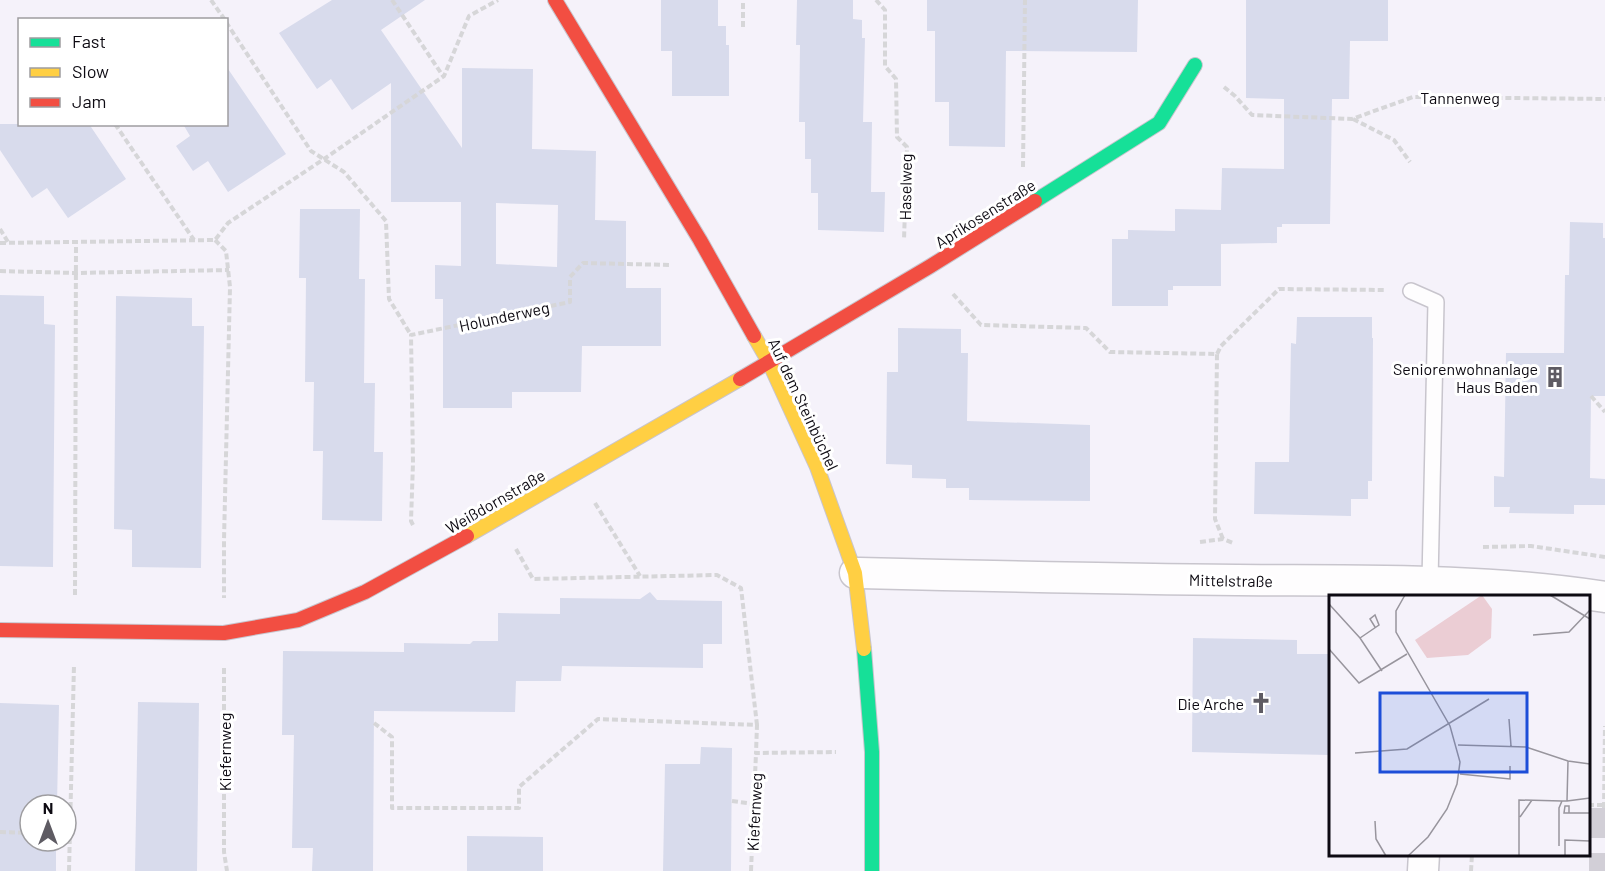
<svg xmlns="http://www.w3.org/2000/svg" width="1605" height="871" viewBox="0 0 1605 871" font-family="Barlow,sans-serif">
	<style>
		.building { fill: #d8dbec; fill-rule: evenodd }
		.lines { fill: none; stroke-linecap: round; stroke-linejoin: round }
		.street-tunnel { stroke: #d2cfd7; stroke-width: 30; stroke-dasharray: 30 15; stroke-linecap: butt }
		.lane-casing { stroke: #c8c5cd; stroke-width: 18 }
		.street-casing { stroke: #c8c5cd; stroke-width: 33 }
		.fast-casing { stroke: #c8c5cd; stroke-width: 16 }
		.slow-casing { stroke: #c8c5cd; stroke-width: 16 }
		.jam-casing { stroke: #c8c5cd; stroke-width: 16 }
		.path { stroke: #d6d6d8; stroke-width: 4; stroke-dasharray: 6 3; stroke-linecap: butt }
		.lane { stroke: #fefdfe; stroke-width: 15 }
		.street { stroke: #fefdfe; stroke-width: 30 }
		.fast { stroke: #16e098; stroke-width: 14 }
		.slow { stroke: #ffcf43; stroke-width: 14 }
		.jam { stroke: #f24e42; stroke-width: 14 }
		.labels { text-anchor: middle; dominant-baseline: central; stroke-width: 6; stroke-linejoin: round; paint-order: stroke }
		.street-label { font-size: 16px; fill: #0d0a12; stroke: #fff }
		.poi-label { font-size: 16px; fill: #0d0a12; stroke: #fff; text-anchor: end }
		.inset-road { fill: none; stroke: #98959d; stroke-width: 1.5 }
		.view { fill: #1d4ed8; fill-opacity: 0.15; stroke: #1d4ed8; stroke-width: 3 }
		.inset-edge { fill: none; stroke: #0d0a12; stroke-width: 3 }
	</style>
	<rect width="100%" height="100%" fill="#f5f2fa"/>
	<g class="building">
		<path d="M332,0H425L381,30L462,148V68L533,69L532,149L596,151L595,220L626,221V288H661V346H582L581,392H512V408H443V299H435V265L461,266V202H391V83L352,110L331,79L317,89L279,33ZM496,203L558,205L557,267L496,264Z"/>
		<path d="M661,0H718V26H726V45H729V96H672V51H661Z"/>
		<path d="M797,0H853V19L862,20V38H865L863,122H872L871,192H885L884,232L818,230V193H811V159H805V122H799L800,45H796Z"/>
		<path d="M927,0H1138L1137,52L1006,51L1005,147L949,146V102H935V31H927Z"/>
		<path d="M1246,0H1388V41H1350L1349,99H1332L1330,224H1282V227H1277V243L1221,244V286H1173V290H1168V306H1112V239H1128V230L1175,231V209L1221,210L1222,168L1284,169V99L1246,98Z"/>
		<path d="M226,66L286,154L228,192L208,161L193,171L176,146L190,136L183,124H226Z"/>
		<path d="M0,124H89L126,179L68,218L47,188L32,198L0,150Z"/>
		<path d="M300,209H360L359,279H365L364,383H375L374,452H383L382,521L322,520L323,451H313L314,382H305L306,278H299Z"/>
		<path d="M1570,222L1603,223V238H1605V396H1591L1590,478L1605,479V505H1574V514L1509,513L1510,507H1494V476L1504,477L1506,353H1564L1565,275H1569Z"/>
		<path d="M0,295L44,296V324L55,325L53,567L0,566Z"/>
		<path d="M116,296L192,298V326H204L201,568L132,567V530L114,529Z"/>
		<path d="M1297,317H1372V338H1373L1372,481H1368V499H1351V516L1254,514L1255,462H1289L1291,343L1296,344Z"/>
		<path d="M898,328L961,329V353H968L967,421L1090,425V501L969,500V488H946V479L912,478V465L886,464L887,372H898Z"/>
		<path d="M650,592L657,600L722,601V644H703V668L562,666L561,681H516L515,712L374,711L373,871H312L313,848H292L294,735H282L283,651L404,652V643L470,644L473,641H498V613L560,614V598L640,599Z"/>
		<path d="M1193,638L1297,640V654H1330V755L1192,752Z"/>
		<path d="M138,702L199,703L197,871H135Z"/>
		<path d="M0,703L59,705L57,805H30V841H56V871H0Z"/>
		<path d="M701,747L732,748L731,871H663L665,764H700Z"/>
		<path d="M467,836L543,837V871H467Z"/>
	</g>
	<g class="lines">
		<path class="street-tunnel" d="M1604,808V871"/>
		<defs>
			<path id="lane" d="M1411,291L1436,302L1430,581"/>
			<g id="street">
				<path d="M855,573C983,576 1110,579 1237,580C1360,581 1483,578 1605,597"/>
				<path d="M1423,871L1424,854"/>
			</g>
			<g id="fast">
				<path d="M1035,201L1159,123L1195,65"/>
				<path d="M864,649L872,752V871"/>
			</g>
			<g id="slow">
				<path d="M754,336L769,362L817,467L855,573L864,649"/>
				<path d="M467,536L740,379"/>
			</g>
			<g id="jam">
				<path d="M555,0L700,240L754,336"/>
				<path d="M740,379L929,267L1035,201"/>
				<path d="M0,630L224,633L298,620L365,592L467,536"/>
			</g>
		</defs>
		<use href="#lane" class="lane-casing"/>
		<use href="#street" class="street-casing"/>
		<use href="#fast" class="fast-casing"/>
		<use href="#slow" class="slow-casing"/>
		<use href="#jam" class="jam-casing"/>
		<g class="path">
			<path d="M211,0L225,20"/>
			<path d="M392,0L443,76"/>
			<path d="M876,0L885,10V66L896,79L897,137L907,147L904,240"/>
			<path d="M44,19V20"/>
			<path d="M226,22L311,151L344,172L386,221L389,299L411,335"/>
			<path d="M743,27V0"/>
			<path d="M1224,87L1235,96L1252,115L1352,119L1413,97L1605,99"/>
			<path d="M1353,119L1394,140L1410,162"/>
			<path d="M115,124L194,240"/>
			<path d="M1023,167L1025,0"/>
			<path d="M0,229L8,242"/>
			<path d="M215,240L226,251L230,287L224,540V598"/>
			<path d="M0,243L215,240L228,223L324,159L444,76L469,16L498,0"/>
			<path d="M0,271L76,273L229,270"/>
			<path d="M953,294L981,325L1086,328L1110,352L1217,354L1215,519L1223,539"/>
			<path d="M1217,354L1221,346L1279,289L1385,290"/>
			<path d="M1591,396L1605,412"/>
			<path d="M595,503L640,576"/>
			<path d="M413,525L411,521L413,463L411,335L570,302V277L583,263L671,265"/>
			<path d="M1200,542L1223,539L1233,543"/>
			<path d="M1483,547L1531,546L1605,557"/>
			<path d="M516,549L533,579L717,575L741,588L757,725"/>
			<path d="M75,595L76,242"/>
			<path d="M224,668V852L227,871"/>
			<path d="M374,723L392,737V808H519V787L598,719L757,725L756,753L836,752"/>
			<path d="M732,801L754,804"/>
			<path d="M1588,805H1604"/>
			<path d="M1604,808L1605,726"/>
			<path d="M0,832L30,833"/>
			<path d="M69,871L74,665"/>
			<path d="M751,871L756,753"/>
			<path d="M1471,871L1472,854"/>
		</g>
		<use href="#lane" class="lane"/>
		<use href="#street" class="street"/>
		<use href="#fast" class="fast"/>
		<use href="#slow" class="slow"/>
		<use href="#jam" class="jam"/>
	</g>
	<defs>
		<symbol id="building-bare" viewBox="-9 -9 18 18"><path d="M-4-6H4V6H1V3H-1V6H-4ZM-2.5-4.3h1.7v1.8h-1.7ZM.8-4.3h1.7v1.8H.8ZM-2.5-1h1.7V.8h-1.7ZM.8-1h1.7V.8H.8Z" fill="#5e5b63" stroke="#fff" stroke-width="2.5" paint-order="stroke"/></symbol>
		<symbol id="church-bare" viewBox="-9 -9 18 18"><path d="M-1.2-6h2.4v3.5h3.3v2.4h-3.3V6h-2.4V-.1h-3.3v-2.4h3.3Z" fill="#5e5b63" stroke="#fff" stroke-width="2.5" paint-order="stroke"/></symbol>
	</defs>
	<g fill-rule="evenodd">
		<use href="#building-bare" x="1540" y="362" width="30" height="30"/>
		<use href="#church-bare" x="1246" y="688" width="30" height="30"/>
	</g>
	<g class="labels">
		<g class="street-label">
			<text x="1460" y="97">Tannenweg</text>
			<text transform="translate(905 187) rotate(-89)">Haselweg</text>
			<text transform="translate(985 213) rotate(-32)">Aprikosenstraße</text>
			<text transform="translate(504 316) rotate(-12)">Holunderweg</text>
			<text transform="translate(804 404) rotate(65)">Auf dem Steinbüchel</text>
			<text transform="translate(495 501) rotate(-30)">Weißdornstraße</text>
			<text transform="translate(1231 580) rotate(1)">Mittelstraße</text>
			<text transform="translate(224 752) rotate(-90)">Kiefernweg</text>
			<text transform="translate(754 812) rotate(-87)">Kiefernweg</text>
		</g>
		<g class="poi-label">
			<text x="1538" y="368">Seniorenwohnanlage<tspan x="1538" dy="18">Haus Baden</tspan></text>
			<text x="1244" y="703">Die Arche</text>
		</g>
	</g>
	<g transform="translate(1329 595)">
		<rect width="261" height="261" fill="#f5f2fa"/>
		<path d="M153,0L163,14L162,43L139,60L98,63L86,45Z" fill="#ebcdd4"/>
		<path class="inset-road" d="M76,0L67,16V37L121,131L131,167L128,189L118,214L99,242L79,261M221,0L261,24M0,9L31,43L53,76M204,40L240,37L261,15M31,43L50,30L46,20L41,24L46,32M0,54L30,88L78,59M180,124L182,151M129,150L197,152L239,166L261,169M26,158L78,154L160,104M131,179L181,184V171M238,206L261,203M236,211H240V218H235ZM240,218H261M191,222L203,205M46,226L47,244L57,261M230,251V213L233,206H238L239,166M190,261V205L233,206M236,261V245L261,246"/>
		<path class="view" d="M51,98H198V177H51Z"/>
		<rect width="261" height="261" class="inset-edge"/>
	</g>
	<rect x="18" y="18" width="210" height="108" fill="#ffffff" stroke="#9e9da0" stroke-width="1.5"/>
	<rect x="30" y="38" width="30" height="9" fill="#16e098" stroke="#9e9da0" stroke-width="1.5"/>
	<text x="72" y="48" font-size="18" fill="#0d0a12">Fast</text>
	<rect x="30" y="68" width="30" height="9" fill="#ffcf43" stroke="#9e9da0" stroke-width="1.5"/>
	<text x="72" y="78" font-size="18" fill="#0d0a12">Slow</text>
	<rect x="30" y="98" width="30" height="9" fill="#f24e42" stroke="#9e9da0" stroke-width="1.5"/>
	<text x="72" y="108" font-size="18" fill="#0d0a12">Jam</text>
	<g transform="translate(48 823)"><circle r="28" fill="#ffffff" stroke="#9e9da0" stroke-width="1.5"/>
	<path d="M0-4.5L10 22L0 15L-10 22Z" fill="#5e5b63"/>
	<text y="-9" font-size="16" font-weight="bold" text-anchor="middle" fill="#0d0a12">N</text>
	</g>
</svg>
